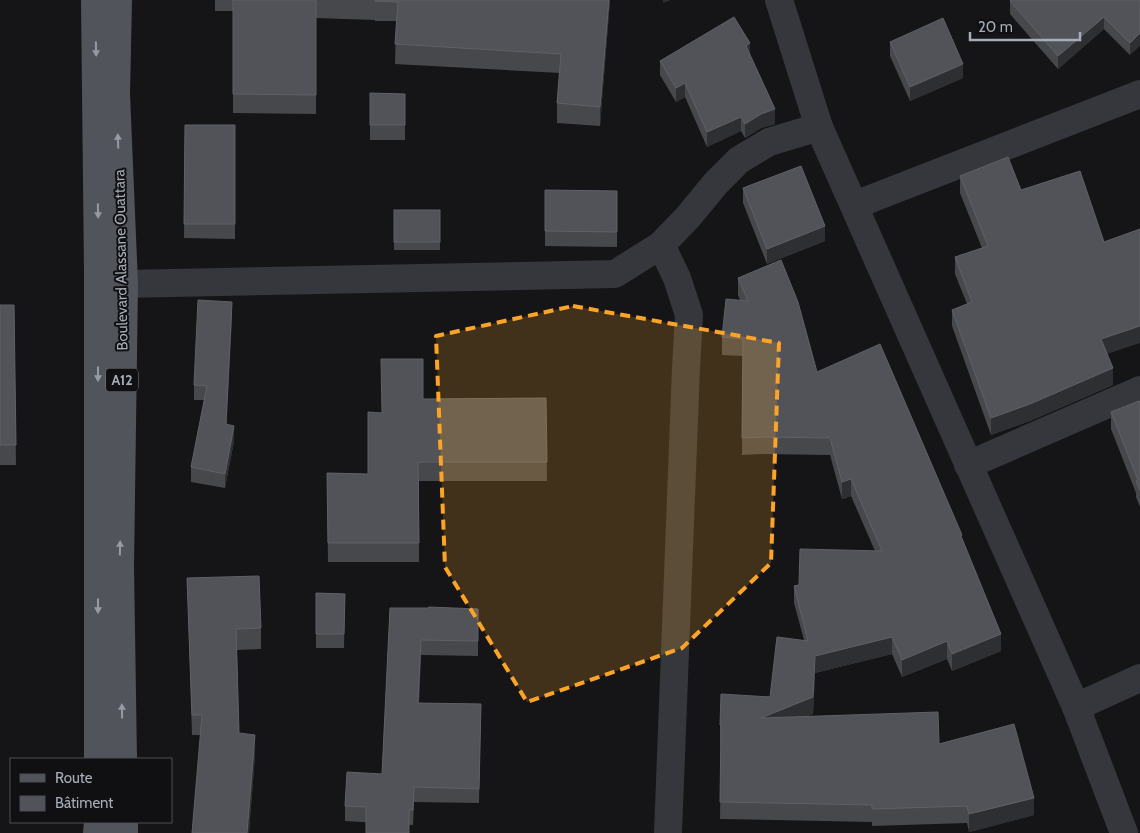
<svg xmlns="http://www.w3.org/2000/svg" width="1140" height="833" viewBox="0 0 1140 833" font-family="Cabin,sans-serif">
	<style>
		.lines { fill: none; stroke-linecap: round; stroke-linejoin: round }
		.minor { stroke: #35373c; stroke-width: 28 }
		.primary { stroke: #51545b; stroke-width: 28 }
		.wall { fill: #46484c }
		.shaded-wall { fill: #2e2f32 }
		.building { fill: #515358; stroke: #5e6167 }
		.oneway { fill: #959ba5 }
		.marked { fill: #fca428; fill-opacity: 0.2; stroke: #fca428; stroke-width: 4; stroke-dasharray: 10 6; stroke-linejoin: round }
		.labels { text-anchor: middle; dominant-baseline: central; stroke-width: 4; stroke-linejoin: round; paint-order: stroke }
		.shield { fill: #101012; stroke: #797e86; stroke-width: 1 }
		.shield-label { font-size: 14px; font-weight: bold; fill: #a6adb8 }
		.street-label { font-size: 15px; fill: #a6adb8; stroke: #101012 }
	</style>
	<rect width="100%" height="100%" fill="#151517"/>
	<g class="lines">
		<g class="minor">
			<path d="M779,0L819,127L1076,707L1124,833"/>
			<path d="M855,205L1140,94"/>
			<path d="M661,245L677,278L689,315L686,368L668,833"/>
			<path d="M124,284L615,274L661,245L688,217L716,183L739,160L769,142L819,127"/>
			<path d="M968,465L1140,390"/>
			<path d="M1076,707L1140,678"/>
		</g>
		<g class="primary">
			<path d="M95,0L98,270V759"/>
			<path d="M118,0L116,94L124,284L120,567L123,759"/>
			<path d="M124,822V833"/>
			<path d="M97,833L98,822"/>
		</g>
	</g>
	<g class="wall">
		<path d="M215,0H610L600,126L557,123V103L560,73L395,64L396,21H375V20L316,18V114L233,113V11H215Z"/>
		<path d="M1140,0L1130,55L1104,29L1058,69L1010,14V1Z"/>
		<path d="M890,42L963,78L910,101L890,56Z"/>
		<path d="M750,55L775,124L761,128L745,138L741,131L707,147L685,97L676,102L660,75V61Z"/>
		<path d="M370,93L405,94V140H370Z"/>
		<path d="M185,125H235V239L184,238Z"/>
		<path d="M960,176L1021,190L1107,354L1113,385L1030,421L991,435L952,326V310L967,304L955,274V257L982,248L960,193Z"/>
		<path d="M743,188L825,241L767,264L743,203Z"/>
		<path d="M545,190L617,191V247L545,246Z"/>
		<rect x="394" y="210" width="46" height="40"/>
		<path d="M738,278L817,372L962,538L1001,651L952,671L947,659L902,677L892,654L815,673L813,714L806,716L939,744L1034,815L969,832L967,823L872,826V822L720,819L721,743L720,742V725L770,697L804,640L794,603V586L799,585L875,551L851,496L842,499L830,455L762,454L742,455L743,356L722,355V337L740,300L738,295Z"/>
		<path d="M0,305H14L16,465H0Z"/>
		<path d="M232,317L226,424L234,441L225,488L191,482V467L204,400H194V385Z"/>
		<path d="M546,398L547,481H419V562H328L327,473L368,474L382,413L423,399Z"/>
		<path d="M1140,402V507L1136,497V493L1111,429V412Z"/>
		<path d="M187,578L261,628V649L237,650L239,733L255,755L249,833H192L201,735H192Z"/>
		<path d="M316,593L345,594L344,648H316Z"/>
		<path d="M390,608L478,609V656L421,655L419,703L481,704L479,803L414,802L413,825L345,821V806L382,774Z"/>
	</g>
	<g class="shaded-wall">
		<path d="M609,0H610L600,126V107Z"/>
		<path d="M663,0H671L663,3Z"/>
		<path d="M1104,17V29L1058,69V56Z"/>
		<path d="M1140,33V46L1130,55V43Z"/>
		<path d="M750,43V58L746,46Z"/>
		<path d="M963,64V78L910,101V87Z"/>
		<path d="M685,83V97L676,102V88Z"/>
		<path d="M775,109V124L761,128L745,138V124L761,114Z"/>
		<path d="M741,117V131L707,147V132Z"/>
		<path d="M825,226V241L767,264V249Z"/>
		<path d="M232,302V317L226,439V424Z"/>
		<path d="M1140,326V343L1101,356V339Z"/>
		<path d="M1113,368V385L1030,421L991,435V418Z"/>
		<path d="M234,426V441L225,488V474Z"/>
		<path d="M851,479V496L842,499V482Z"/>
		<path d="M1001,634V651L952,671V654Z"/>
		<path d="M892,637V654L815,673L813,714L761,735V718L815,656Z"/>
		<path d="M421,640V655L418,717V703Z"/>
		<path d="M947,641V659L902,677V660Z"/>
		<path d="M255,735V755L249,833H247Z"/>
		<path d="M414,787V802L413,825V810Z"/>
		<path d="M1034,798V815L969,832V814Z"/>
	</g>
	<g class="building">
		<path d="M233,0H316V95L233,94Z"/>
		<path d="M375,0H609L600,107L557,103L561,54L395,44L398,2L375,1Z"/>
		<path d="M1011,0H1140V33L1130,43L1104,17L1058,56L1010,1Z"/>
		<path d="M734,17L750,43L746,46L775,109L761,114L745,124L741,117L707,132L685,83L676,88L660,61Z"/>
		<path d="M943,18L963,64L910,87L890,42Z"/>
		<path d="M370,93L405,94V125H370Z"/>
		<path d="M185,125H235V224H184Z"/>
		<path d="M1008,157L1021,190L1080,171L1104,242L1140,229V326L1101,339L1113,368L1030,404L991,418L952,310L972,302L955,257L988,246L960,176Z"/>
		<path d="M801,166L825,226L767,249L743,188Z"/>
		<path d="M545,190L617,191V232L545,231Z"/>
		<rect x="394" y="210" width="46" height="32"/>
		<path d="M781,260L798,302L817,372L880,344L962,535L961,536L1001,634L952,654L947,641L902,660L892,637L815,656L813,697L761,718L938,712L939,744L1014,724L1034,798L969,814L967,806L872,809V805L720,802L721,725H720L721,694L770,697L777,637L808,641L794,586L799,585L800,549L882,551L851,479L842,482L830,438L762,437L742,438L743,339L722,337L726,299L748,301L738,278Z"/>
		<path d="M198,300L232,302L226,424L234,426L225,474L191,467L207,386L194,385Z"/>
		<path d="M0,305H14L16,445H0Z"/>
		<path d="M381,359H423V399L546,398L547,462H418L419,543H328L327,473L368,474V412L382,413Z"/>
		<path d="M1139,401L1140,402V490L1136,481L1138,480L1111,412Z"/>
		<path d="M259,576L261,628L236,629L239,733L255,735L247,833H192L202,715H192L187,578Z"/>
		<path d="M316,593L345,594L344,634H316Z"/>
		<path d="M429,607L478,609V641L421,640L418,703L481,704L479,789L414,787L413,810H409V833H366V807L345,806L347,772L382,774L390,608H428Z"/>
	</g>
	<defs><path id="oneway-solid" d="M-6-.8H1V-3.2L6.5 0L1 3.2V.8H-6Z" transform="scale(1.25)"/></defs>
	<g class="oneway">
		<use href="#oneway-solid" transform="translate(96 49) rotate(89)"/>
		<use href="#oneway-solid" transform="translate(118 141) rotate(-92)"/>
		<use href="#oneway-solid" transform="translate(98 211) rotate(89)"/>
		<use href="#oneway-solid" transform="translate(98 374) rotate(90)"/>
		<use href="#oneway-solid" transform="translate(120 548) rotate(-89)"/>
		<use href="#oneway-solid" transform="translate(98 606) rotate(90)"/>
		<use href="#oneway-solid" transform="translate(122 711) rotate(-91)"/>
	</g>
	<path class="marked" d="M573,306L779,343L771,563L682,648L527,702L445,567L436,336Z"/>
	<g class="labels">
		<rect class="shield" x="106" y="368.5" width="32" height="23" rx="4"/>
		<g class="shield-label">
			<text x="122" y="380">A12</text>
		</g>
		<g class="street-label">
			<text transform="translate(121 260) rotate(-91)">Boulevard Alassane Ouattara</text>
		</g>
	</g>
	<rect x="10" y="758" width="162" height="65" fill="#101012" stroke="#4c4f54"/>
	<rect x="20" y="774" width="25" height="8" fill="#51545b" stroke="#4c4f54"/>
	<text x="55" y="783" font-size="15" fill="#a6adb8">Route</text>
	<rect x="20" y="796" width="25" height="15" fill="#515358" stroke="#4c4f54"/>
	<text x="55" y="808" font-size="15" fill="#a6adb8">Bâtiment</text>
	<path d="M970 32v8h110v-8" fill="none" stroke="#a6adb8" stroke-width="2.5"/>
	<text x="978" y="32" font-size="15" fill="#a6adb8" stroke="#101012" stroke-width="4" paint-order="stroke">20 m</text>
</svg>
